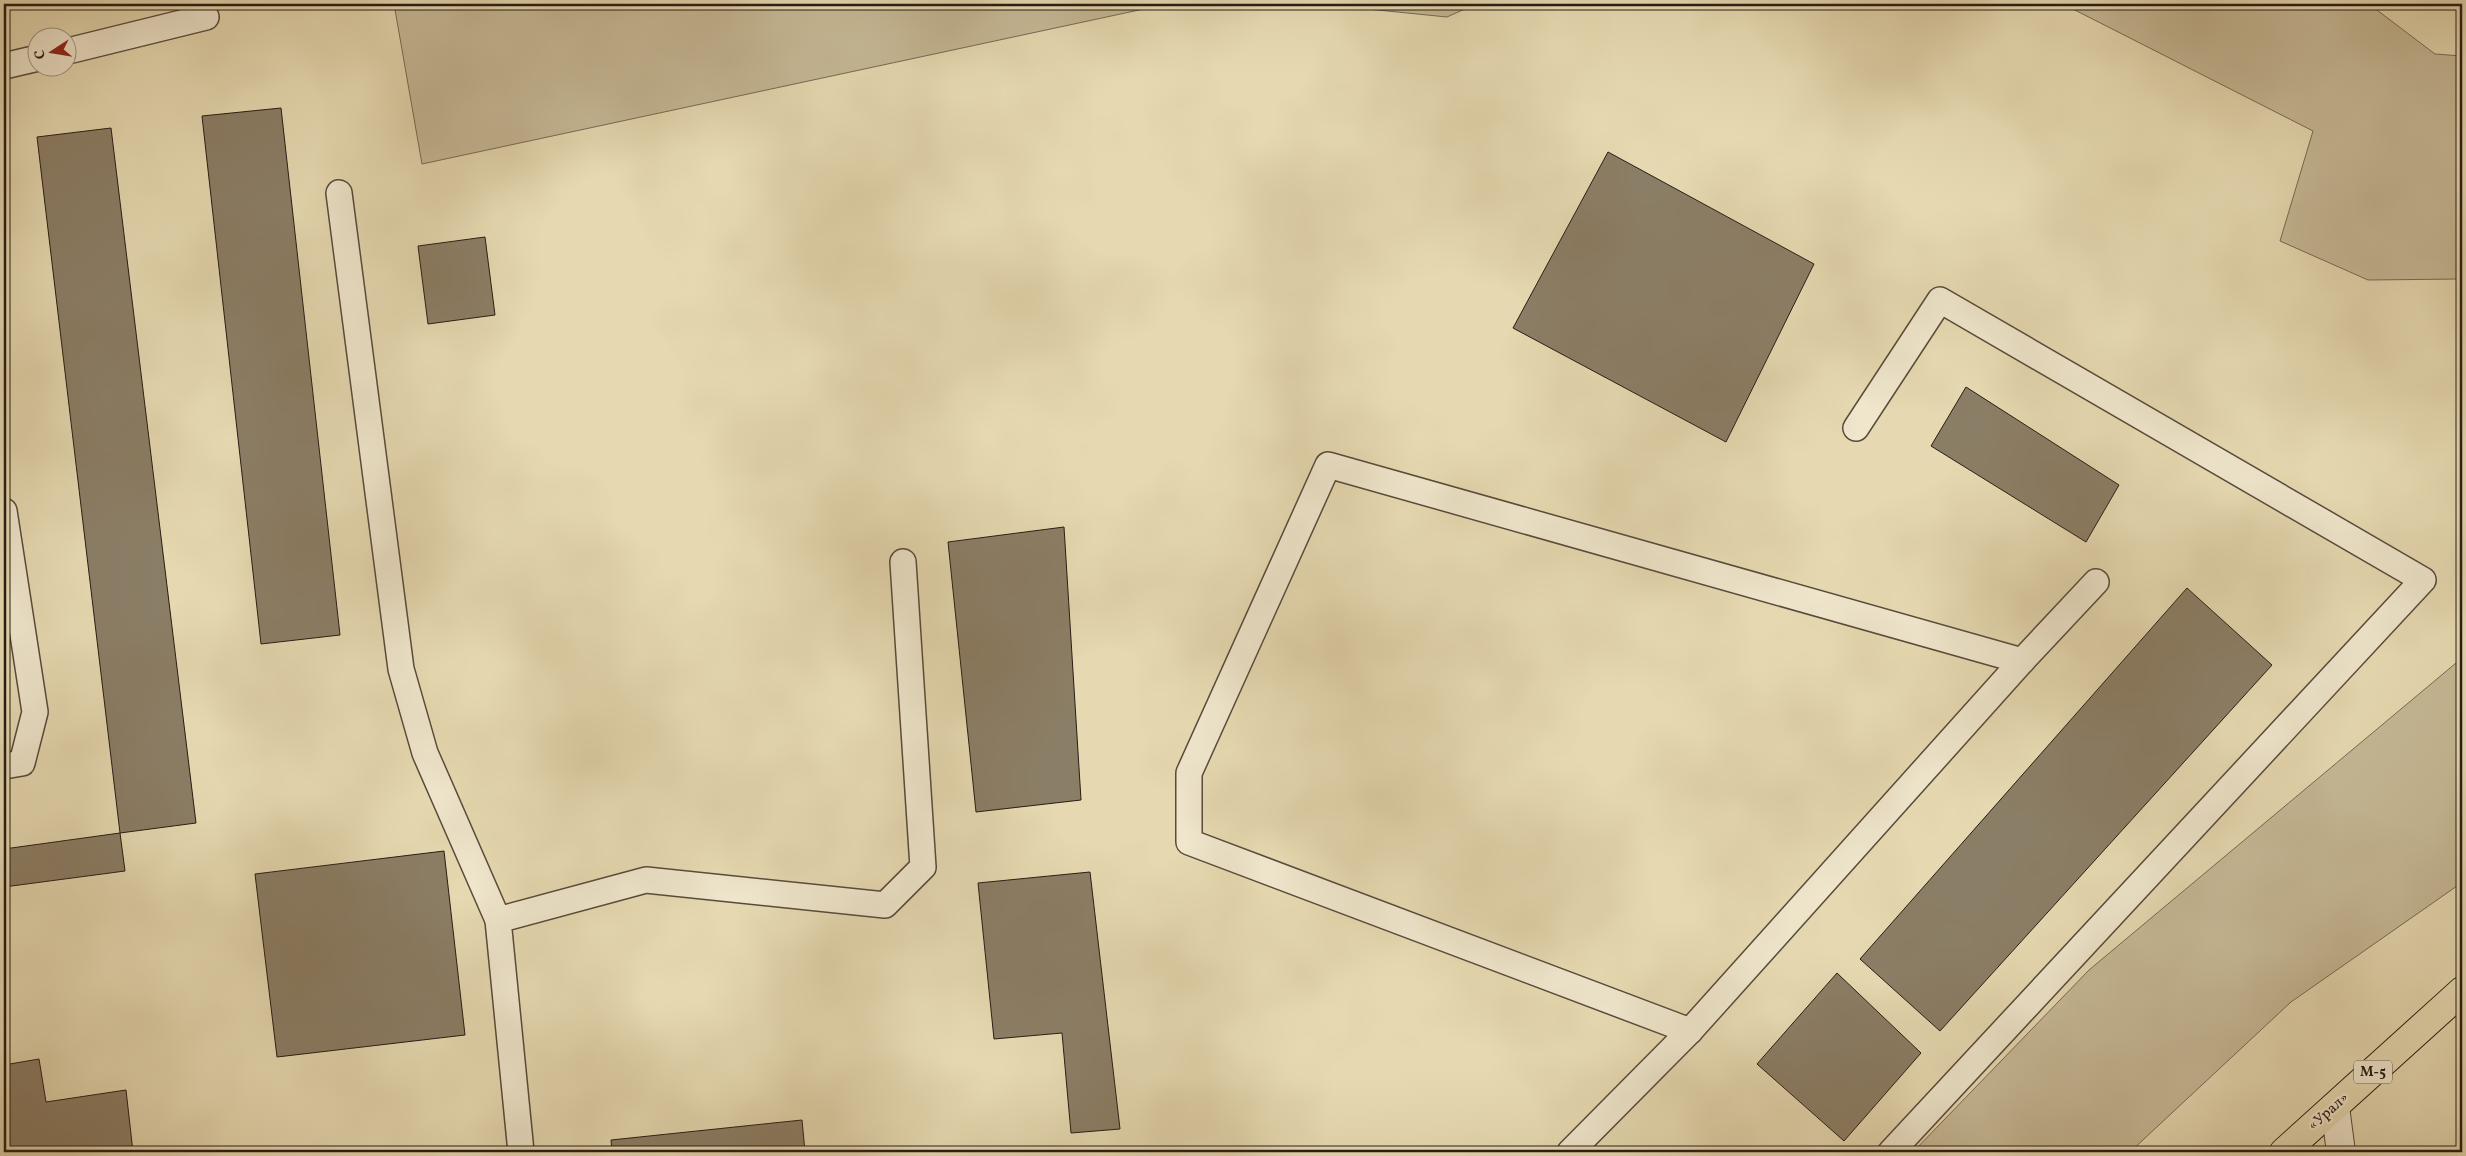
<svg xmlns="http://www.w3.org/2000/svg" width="2466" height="1156" viewBox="0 0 2466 1156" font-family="Vollkorn,serif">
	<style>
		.green { fill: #c6b996; stroke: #776a55 }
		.building { fill: #8b7e66; stroke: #281c14 }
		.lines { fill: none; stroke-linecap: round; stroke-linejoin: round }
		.service-casing { stroke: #584b3b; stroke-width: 28 }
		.minor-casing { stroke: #584b3b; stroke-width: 30 }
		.trunk-casing { stroke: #281c14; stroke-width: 30 }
		.service { stroke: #efe6cc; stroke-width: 25 }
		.minor { stroke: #efe6cc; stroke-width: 28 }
		.trunk { stroke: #e6d9b1; stroke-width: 28 }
		.labels { text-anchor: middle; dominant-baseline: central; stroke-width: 4.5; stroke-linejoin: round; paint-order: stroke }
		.shield { fill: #efe6cc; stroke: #64594b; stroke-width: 1 }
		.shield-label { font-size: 14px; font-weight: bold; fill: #281c14 }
		.street-label { font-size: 15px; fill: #281c14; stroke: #efe6cc }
	</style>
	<rect width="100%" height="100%" fill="#e6d9b1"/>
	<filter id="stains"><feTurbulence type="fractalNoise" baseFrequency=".004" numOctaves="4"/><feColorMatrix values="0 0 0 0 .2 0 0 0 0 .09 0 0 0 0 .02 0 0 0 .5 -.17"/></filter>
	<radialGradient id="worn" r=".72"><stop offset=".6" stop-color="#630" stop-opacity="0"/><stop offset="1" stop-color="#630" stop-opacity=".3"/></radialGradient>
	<g class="green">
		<path d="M394,4H1167L422,164Z"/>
		<path d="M1318,4H1476L1447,17Z"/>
		<path d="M2063,4H2369L2435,54L2462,56V279L2368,280L2280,241L2313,131Z"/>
		<path d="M2462,658V868L2457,886L2291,1002L2130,1152H1913L2089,970Z"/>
	</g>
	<g class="building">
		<path d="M281,108L340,635L261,644L202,116Z"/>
		<path d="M111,128L196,823L120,833L37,137Z"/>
		<path d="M1608,152L1814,264L1726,442L1513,328Z"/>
		<path d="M485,237L495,315L428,324L418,246Z"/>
		<path d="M1966,387L2119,485L2086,542L1931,446Z"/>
		<path d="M1064,527L1081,800L976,812L948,542Z"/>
		<path d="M2187,588L2272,665L1940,1031L1860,959Z"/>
		<path d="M120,833L125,871L4,887V849Z"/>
		<path d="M444,851L465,1035L277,1057L255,874Z"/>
		<path d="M1090,872L1120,1129L1071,1133L1062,1033L994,1039L978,883Z"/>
		<path d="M1837,973L1921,1053L1844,1141L1757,1064Z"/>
		<path d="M39,1059L46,1102L126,1090L133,1152H4V1065Z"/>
		<path d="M802,1120L805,1152H612L611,1140Z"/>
	</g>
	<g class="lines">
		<defs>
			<g id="service">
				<path d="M68,51L206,17"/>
				<path d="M4,66L38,58"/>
				<path d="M339,193L401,669L425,753L498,920"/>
				<path d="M1856,428L1940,300L2423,580L1891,1152"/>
				<path d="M4,511L35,712L22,763L4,766"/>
				<path d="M1690,1031L1189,842V773L1328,465L2022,661"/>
				<path d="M521,1152L498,920L646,880L885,905L923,867L903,562"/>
				<path d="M1570,1152L1690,1031L2022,661L2096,582"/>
			</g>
			<path id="minor" d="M2335,1107L2341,1152"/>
			<path id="trunk" d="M2284,1152L2462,991"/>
		</defs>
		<use href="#service" class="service-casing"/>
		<use href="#minor" class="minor-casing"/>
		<use href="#trunk" class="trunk-casing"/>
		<use href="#service" class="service"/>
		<use href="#minor" class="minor"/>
		<use href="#trunk" class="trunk"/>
	</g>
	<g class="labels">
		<rect class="shield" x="2354" y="1060.5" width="38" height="23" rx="4"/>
		<g class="shield-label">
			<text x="2373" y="1072">М-5</text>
		</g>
		<g class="street-label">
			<text transform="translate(2329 1112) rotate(-42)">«Урал»</text>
		</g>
	</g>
	<rect width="2466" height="1156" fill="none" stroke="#e6d9b1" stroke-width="20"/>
	<rect x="5" y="5" width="2456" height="1146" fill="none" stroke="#281c14" stroke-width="2.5"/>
	<rect x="10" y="10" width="2446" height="1136" fill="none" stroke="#281c14"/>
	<g transform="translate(52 52) rotate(258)"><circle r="24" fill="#efe6cc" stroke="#9f9582"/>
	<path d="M0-4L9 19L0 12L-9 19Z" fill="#8f2418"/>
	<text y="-8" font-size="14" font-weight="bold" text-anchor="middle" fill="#281c14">С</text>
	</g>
	<rect width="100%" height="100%" filter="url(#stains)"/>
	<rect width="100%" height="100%" fill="url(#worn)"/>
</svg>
